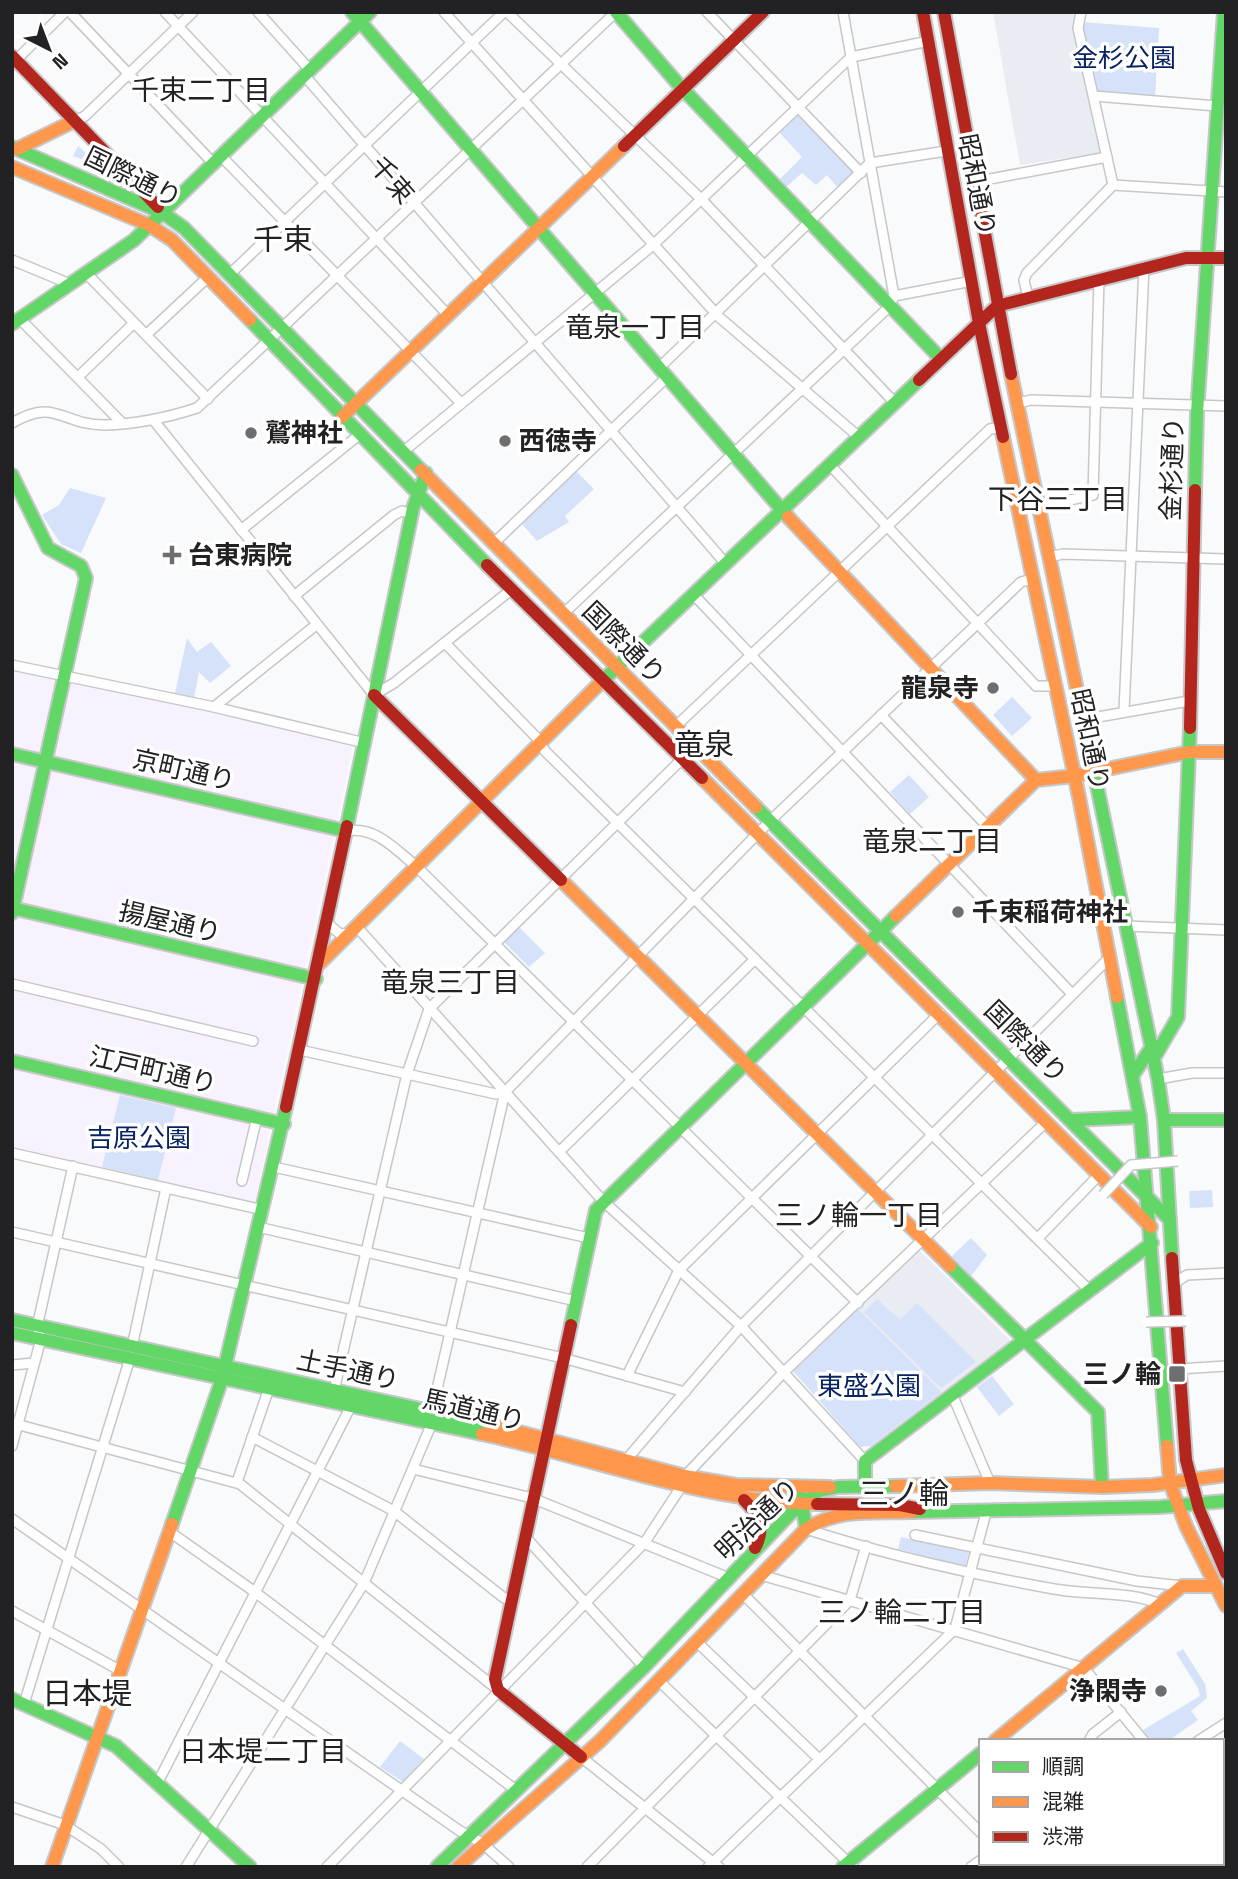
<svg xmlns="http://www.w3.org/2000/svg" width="1238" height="1879" viewBox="0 0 1238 1879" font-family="'Space Grotesk','Noto Sans JP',sans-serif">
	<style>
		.commercial { fill: #f8f1fe }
		.built { fill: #e9ecf2 }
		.green { fill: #d6e2f9 }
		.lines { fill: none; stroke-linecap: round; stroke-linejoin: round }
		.street-casing { stroke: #c6c7c8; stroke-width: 12 }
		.fast-casing { stroke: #c6c7c8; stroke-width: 16 }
		.slow-casing { stroke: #c6c7c8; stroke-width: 16 }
		.jam-casing { stroke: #c6c7c8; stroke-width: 16 }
		.street { stroke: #fefeff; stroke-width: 9 }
		.fast { stroke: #63d668; stroke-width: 12 }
		.slow { stroke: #ff974d; stroke-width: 12 }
		.jam { stroke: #b3261e; stroke-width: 12 }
		.rail-casing { stroke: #c6c6c7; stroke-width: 6 }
		.rail { stroke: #fff; stroke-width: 3.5; stroke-dasharray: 10; stroke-linecap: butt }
		.street-bridge-casing { stroke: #c6c7c8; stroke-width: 12; stroke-linecap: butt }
		.street-bridge { stroke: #fefeff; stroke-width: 9 }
		.poi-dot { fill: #6d6e70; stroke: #fff; stroke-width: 2.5 }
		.labels { text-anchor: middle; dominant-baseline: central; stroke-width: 7; stroke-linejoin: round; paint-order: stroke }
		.park-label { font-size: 26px; fill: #072362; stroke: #fff }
		.street-label { font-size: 26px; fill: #222224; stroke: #fff }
		.poi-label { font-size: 26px; font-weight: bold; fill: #222224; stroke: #fff; text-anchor: start }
		.neighbourhood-label { font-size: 28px; fill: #222224; stroke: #fff }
		.quarter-label { font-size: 30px; fill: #222224; stroke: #fff }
	</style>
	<rect width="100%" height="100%" fill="#f9fafc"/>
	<path class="commercial" d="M12,667L353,745L254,1204L12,1150Z"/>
	<g class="built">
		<path d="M993,12H1076L1074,31L1100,153L1020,165Z"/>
		<path d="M919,1250L1009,1339V1342L942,1392L858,1309Z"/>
	</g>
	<g class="green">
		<path d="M1082,22L1159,28L1155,97L1098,93Z"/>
		<path d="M796,111L855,173L839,189L827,175L816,185L802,173L786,187L779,180L802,157L778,131Z"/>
		<path d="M78,146L97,163L98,165L73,156Z"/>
		<path d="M576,471L594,489L565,516L569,522L537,541L522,524Z"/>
		<path d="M70,488L106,498L81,553L61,544L42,515L59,505Z"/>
		<path d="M187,638L197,652L211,642L231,666L210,683L199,672L194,698L175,693Z"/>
		<path d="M1012,697L1032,718L1012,736L993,715Z"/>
		<path d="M909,775L929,797L910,814L890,792Z"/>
		<path d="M518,926L545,953L529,967L503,941Z"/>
		<path d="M120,1095L176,1108L158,1180L102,1167Z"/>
		<path d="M1212,1190L1213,1207L1190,1208L1189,1191Z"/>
		<path d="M971,1238L987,1255L971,1276L952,1256Z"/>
		<path d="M877,1299L900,1320L917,1303L976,1362L941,1388L864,1312Z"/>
		<path d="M858,1309L942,1392L871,1446L860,1447L793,1371Z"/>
		<path d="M992,1376L1014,1404L999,1416L977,1387Z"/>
		<path d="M901,1537L969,1552L965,1567L898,1549Z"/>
		<path d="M1183,1649L1205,1684L1207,1698L1191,1711L1198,1720L1168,1741H1151L1143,1730L1200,1696L1198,1688L1176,1653Z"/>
		<path d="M400,1741L424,1759L403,1782L380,1767Z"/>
	</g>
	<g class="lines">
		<defs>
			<g id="street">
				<path d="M70,12L214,164"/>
				<path d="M165,12L448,315"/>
				<path d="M258,12L310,70"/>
				<path d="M444,12L719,317L859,437"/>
				<path d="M507,12L701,199L895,403"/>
				<path d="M707,12L861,173"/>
				<path d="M1081,12L1078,28L1113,185"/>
				<path d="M16,60L65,12"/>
				<path d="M304,75L726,564"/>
				<path d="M1094,96L1217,106"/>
				<path d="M74,121L85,116L193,12"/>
				<path d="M222,157L461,403"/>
				<path d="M974,182L1107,157"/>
				<path d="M1113,185L1226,192"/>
				<path d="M12,260L70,284"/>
				<path d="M86,273L208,399"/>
				<path d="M230,274L504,12"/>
				<path d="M894,296L972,281"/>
				<path d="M1028,298L1024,280L1027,273L1113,185"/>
				<path d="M20,319L122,423"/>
				<path d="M146,335L207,278"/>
				<path d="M659,368L870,163L946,151"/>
				<path d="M78,377L134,323"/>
				<path d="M1018,403L1031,400L1226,406"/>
				<path d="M155,422L374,695L394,683L511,590"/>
				<path d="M12,423C56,397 61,425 105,425C138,424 166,418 197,408L616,12"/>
				<path d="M404,451L653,245L851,57L929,41"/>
				<path d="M830,465L1036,686H1055"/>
				<path d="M1038,507L1093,495L1099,279"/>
				<path d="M241,530L359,435"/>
				<path d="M494,543L667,377"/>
				<path d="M1049,557L1063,554L1226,559"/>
				<path d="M694,595L1072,994"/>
				<path d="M294,596L394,515L402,511L412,514"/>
				<path d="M563,614L890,306L894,296L843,12"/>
				<path d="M445,643L537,738L545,751L1090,1291"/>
				<path d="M12,665L214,707L365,743"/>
				<path d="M214,707L316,625"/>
				<path d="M1124,711L1144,267"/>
				<path d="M881,715L988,827"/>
				<path d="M1081,720L1189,701"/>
				<path d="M675,727L990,429L1001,427"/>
				<path d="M346,831C376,826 395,849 417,867L858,1303"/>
				<path d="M327,923L340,934L351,933"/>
				<path d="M1126,926L1226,930"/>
				<path d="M357,927L603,1201L741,1326L865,1461"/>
				<path d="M12,984L253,1041"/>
				<path d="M300,1050L496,1094L505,1092"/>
				<path d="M1158,1079L1192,1073H1226"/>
				<path d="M559,1152L755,959"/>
				<path d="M12,1153L263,1210"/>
				<path d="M274,1167L589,1238"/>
				<path d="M242,1181L257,1117"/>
				<path d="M258,1227L576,1301"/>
				<path d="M12,1232L563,1358L685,1392"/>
				<path d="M1038,1238L1100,1174"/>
				<path d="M1173,1284L1187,1275L1226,1273"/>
				<path d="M132,1347L166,1188"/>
				<path d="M12,1365L34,1363"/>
				<path d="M1179,1369L1226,1366"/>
				<path d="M627,1376L679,1270L940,1013"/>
				<path d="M334,1391L407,1074L429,1009L681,760"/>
				<path d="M952,1394L990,1483"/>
				<path d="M432,1411L505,1092L770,821L1021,582L1032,579"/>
				<path d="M12,1423L240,1484L497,1689"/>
				<path d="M252,1437L394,1511L504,1598L511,1600"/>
				<path d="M12,1446L41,1339L37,1327L73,1166"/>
				<path d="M626,1460L741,1326L1110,957"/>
				<path d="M413,1469L532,1498L729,1578"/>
				<path d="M685,1476L784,1372L1047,1121"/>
				<path d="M237,1482L269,1388"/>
				<path d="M12,1519L460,1831L482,1843L509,1867"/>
				<path d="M806,1529C886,1555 971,1574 1054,1589C1085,1595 1133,1591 1159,1604"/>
				<path d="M170,1532L255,1592L517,1791"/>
				<path d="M915,1535L1137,1581L1182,1586"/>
				<path d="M524,1540L529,1541L644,1667"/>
				<path d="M761,1575L1084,1668L1144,1741"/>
				<path d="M743,1594L981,1833"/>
				<path d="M12,1611L121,1671"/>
				<path d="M697,1642L818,1758"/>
				<path d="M659,1681L853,1867"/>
				<path d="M24,1704L130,1358"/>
				<path d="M1089,1741L1093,1734L1121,1712"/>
				<path d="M1198,1741L1226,1723"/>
				<path d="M581,1757L719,1867"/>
				<path d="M158,1782L351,1406"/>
				<path d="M12,1807L65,1825L101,1849L119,1867"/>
				<path d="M1192,1863L1194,1867"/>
				<path d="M186,1867L364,1583L432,1423"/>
				<path d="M327,1867L645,1542L681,1487"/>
				<path d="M587,1867L850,1600L866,1546"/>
				<path d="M708,1867L955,1629L987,1509"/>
				<path d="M971,1867L981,1860"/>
				<path d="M1119,1867L1125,1863"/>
			</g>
			<g id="fast">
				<path d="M352,12L788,517"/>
				<path d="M616,12L679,85L941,359"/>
				<path d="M12,147L163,213L184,228L421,470"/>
				<path d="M250,320L487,565"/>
				<path d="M12,324L134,240L370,12"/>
				<path d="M12,475L48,548L81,566L86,578L12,913"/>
				<path d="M1195,490L1197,413L1224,12"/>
				<path d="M598,685L919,380"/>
				<path d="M1086,733L1158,1079L1164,1120L1172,1258"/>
				<path d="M12,754L346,831"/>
				<path d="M756,807L1170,1220"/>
				<path d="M347,826L413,508L426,473"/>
				<path d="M12,908L316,979"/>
				<path d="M1117,997L1140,1117L1167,1446"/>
				<path d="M1154,1058L1178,1017L1190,728"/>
				<path d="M12,1061L284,1124"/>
				<path d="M1133,1075L1153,1045"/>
				<path d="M1073,1120L1140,1117"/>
				<path d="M1164,1120H1226"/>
				<path d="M950,1266L1098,1412L1102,1487"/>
				<path d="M12,1320L489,1424"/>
				<path d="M571,1325L596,1210L896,916"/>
				<path d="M12,1333L482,1434"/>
				<path d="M865,1487V1461L1152,1243"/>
				<path d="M801,1497L806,1529"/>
				<path d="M912,1512L1160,1507L1226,1501"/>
				<path d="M172,1524L222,1379L286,1107"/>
				<path d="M12,1699L116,1746L250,1867"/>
				<path d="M437,1867L644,1667L791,1513L819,1491L838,1487L895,1486"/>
				<path d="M843,1867L981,1753"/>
			</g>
			<g id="slow">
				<path d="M17,149L74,121"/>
				<path d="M12,167L149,225L172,240L250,320"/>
				<path d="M1011,374L1086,733"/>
				<path d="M342,417L624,146"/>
				<path d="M1003,437L1079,797L1117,997"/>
				<path d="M421,470L756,807"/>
				<path d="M788,517L1036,780"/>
				<path d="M702,778L1151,1227"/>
				<path d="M561,880L950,1266"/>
				<path d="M896,916L1036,780L1074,776L1189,752H1226"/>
				<path d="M320,963L598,685"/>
				<path d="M489,1424L685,1476L736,1485L830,1487"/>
				<path d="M482,1434C594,1458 701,1502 817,1504"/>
				<path d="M1167,1446L1170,1483L1186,1526L1226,1606"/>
				<path d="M895,1486L990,1483L1102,1487L1153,1485L1226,1475"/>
				<path d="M995,1741L1182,1586H1216"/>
				<path d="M52,1867L172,1524"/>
				<path d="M458,1867L600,1741L806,1529C838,1508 875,1513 912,1512"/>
			</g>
			<g id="jam">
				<path d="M923,12L979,323L1003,437"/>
				<path d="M944,12L1011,374"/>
				<path d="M12,56L158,207"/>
				<path d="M624,146L763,12"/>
				<path d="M919,380L997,306L1186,258H1226"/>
				<path d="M487,565L702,778"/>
				<path d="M374,695L561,880"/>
				<path d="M1190,728L1195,490"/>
				<path d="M286,1107L347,826"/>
				<path d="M1172,1258L1186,1460L1199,1509L1226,1573"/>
				<path d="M571,1325L495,1679L498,1690L581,1757"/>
				<path d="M744,1500C759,1515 766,1528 755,1548"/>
				<path d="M817,1504L900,1505L920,1509"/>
			</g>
		</defs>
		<use href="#street" class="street-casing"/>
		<use href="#fast" class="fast-casing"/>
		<use href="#slow" class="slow-casing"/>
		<use href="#jam" class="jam-casing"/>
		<use href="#street" class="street"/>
		<use href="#fast" class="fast"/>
		<use href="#slow" class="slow"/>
		<use href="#jam" class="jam"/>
		<defs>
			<g id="rail">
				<path d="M1222,1776L1226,1774"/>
				<path d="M1001,1867L1006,1863"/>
				<path d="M1071,1867L1076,1863"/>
			</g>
		</defs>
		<use href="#rail" class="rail-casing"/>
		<use href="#rail" class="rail"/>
		<defs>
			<g id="street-bridge">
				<path d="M1103,1195L1131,1165L1178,1161"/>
				<path d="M1146,1322L1186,1321"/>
			</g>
		</defs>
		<use href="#street-bridge" class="street-bridge-casing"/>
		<use href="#street-bridge" class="street-bridge"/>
	</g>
	<g class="poi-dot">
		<circle cx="251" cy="433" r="7"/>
		<circle cx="505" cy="441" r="7"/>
		<path d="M168.5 544.5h7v7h7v7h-7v7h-7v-7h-7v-7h7z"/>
		<circle cx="993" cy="688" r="7"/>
		<circle cx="958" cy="912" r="7"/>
		<rect x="1168" y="1365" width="18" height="18" rx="3.5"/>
		<circle cx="1161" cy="1691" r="7"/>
	</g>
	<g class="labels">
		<g class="park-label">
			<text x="1124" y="58">金杉公園</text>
			<text x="139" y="1138">吉原公園</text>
			<text x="869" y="1386">東盛公園</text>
		</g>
		<g class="street-label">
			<text transform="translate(133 177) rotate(26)">国際通り</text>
			<text transform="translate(392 180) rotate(49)">千束</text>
			<text transform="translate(977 185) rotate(79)">昭和通り</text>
			<text transform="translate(1172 469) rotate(-88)">金杉通り</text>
			<text transform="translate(624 643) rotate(45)">国際通り</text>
			<text transform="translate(1090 740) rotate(78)">昭和通り</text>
			<text transform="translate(184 770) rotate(13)">京町通り</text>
			<text transform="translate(170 922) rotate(13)">揚屋通り</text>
			<text transform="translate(1026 1042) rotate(45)">国際通り</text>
			<text transform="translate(153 1070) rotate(13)">江戸町通り</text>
			<text transform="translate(348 1370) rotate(12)">土手通り</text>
			<text transform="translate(474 1410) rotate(13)">馬道通り</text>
			<text transform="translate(757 1519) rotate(-44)">明治通り</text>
		</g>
		<g class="poi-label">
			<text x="265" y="433">鷲神社</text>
			<text x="519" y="441">西徳寺</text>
			<text x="188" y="555">台東病院</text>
			<text x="979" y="688" text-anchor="end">龍泉寺</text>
			<text x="972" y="912">千束稲荷神社</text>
			<text x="1161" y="1374" text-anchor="end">三ノ輪</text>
			<text x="1147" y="1691" text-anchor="end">浄閑寺</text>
		</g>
		<g class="neighbourhood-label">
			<text x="201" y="90">千束二丁目</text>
			<text x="635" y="327">竜泉一丁目</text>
			<text x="1058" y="499">下谷三丁目</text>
			<text x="932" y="841">竜泉二丁目</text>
			<text x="450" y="982">竜泉三丁目</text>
			<text x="859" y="1215">三ノ輪一丁目</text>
			<text x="902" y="1612">三ノ輪二丁目</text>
			<text x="263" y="1751">日本堤二丁目</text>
		</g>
		<g class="quarter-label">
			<text x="283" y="239">千束</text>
			<text x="704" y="744">竜泉</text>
			<text x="904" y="1493">三ノ輪</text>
			<text x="87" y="1693">日本堤</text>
		</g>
	</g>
	<rect width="1238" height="1879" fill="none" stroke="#222224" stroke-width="28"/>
	<rect x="979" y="1739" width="245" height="126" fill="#ffffff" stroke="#a7a7a7" stroke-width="2"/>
	<rect x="993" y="1762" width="35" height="10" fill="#63d668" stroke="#a7a7a7" stroke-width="2"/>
	<text x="1042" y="1774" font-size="21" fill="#222224">順調</text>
	<rect x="993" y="1797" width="35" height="10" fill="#ff974d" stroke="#a7a7a7" stroke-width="2"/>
	<text x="1042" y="1809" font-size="21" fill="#222224">混雑</text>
	<rect x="993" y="1832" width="35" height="10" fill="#b3261e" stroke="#a7a7a7" stroke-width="2"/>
	<text x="1042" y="1844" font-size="21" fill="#222224">渋滞</text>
	<g transform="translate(49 49) rotate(138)" stroke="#ffffff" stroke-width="5" paint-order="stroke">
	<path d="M0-5L12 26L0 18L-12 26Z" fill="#222224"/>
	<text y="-10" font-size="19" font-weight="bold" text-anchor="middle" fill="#222224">N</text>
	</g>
</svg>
